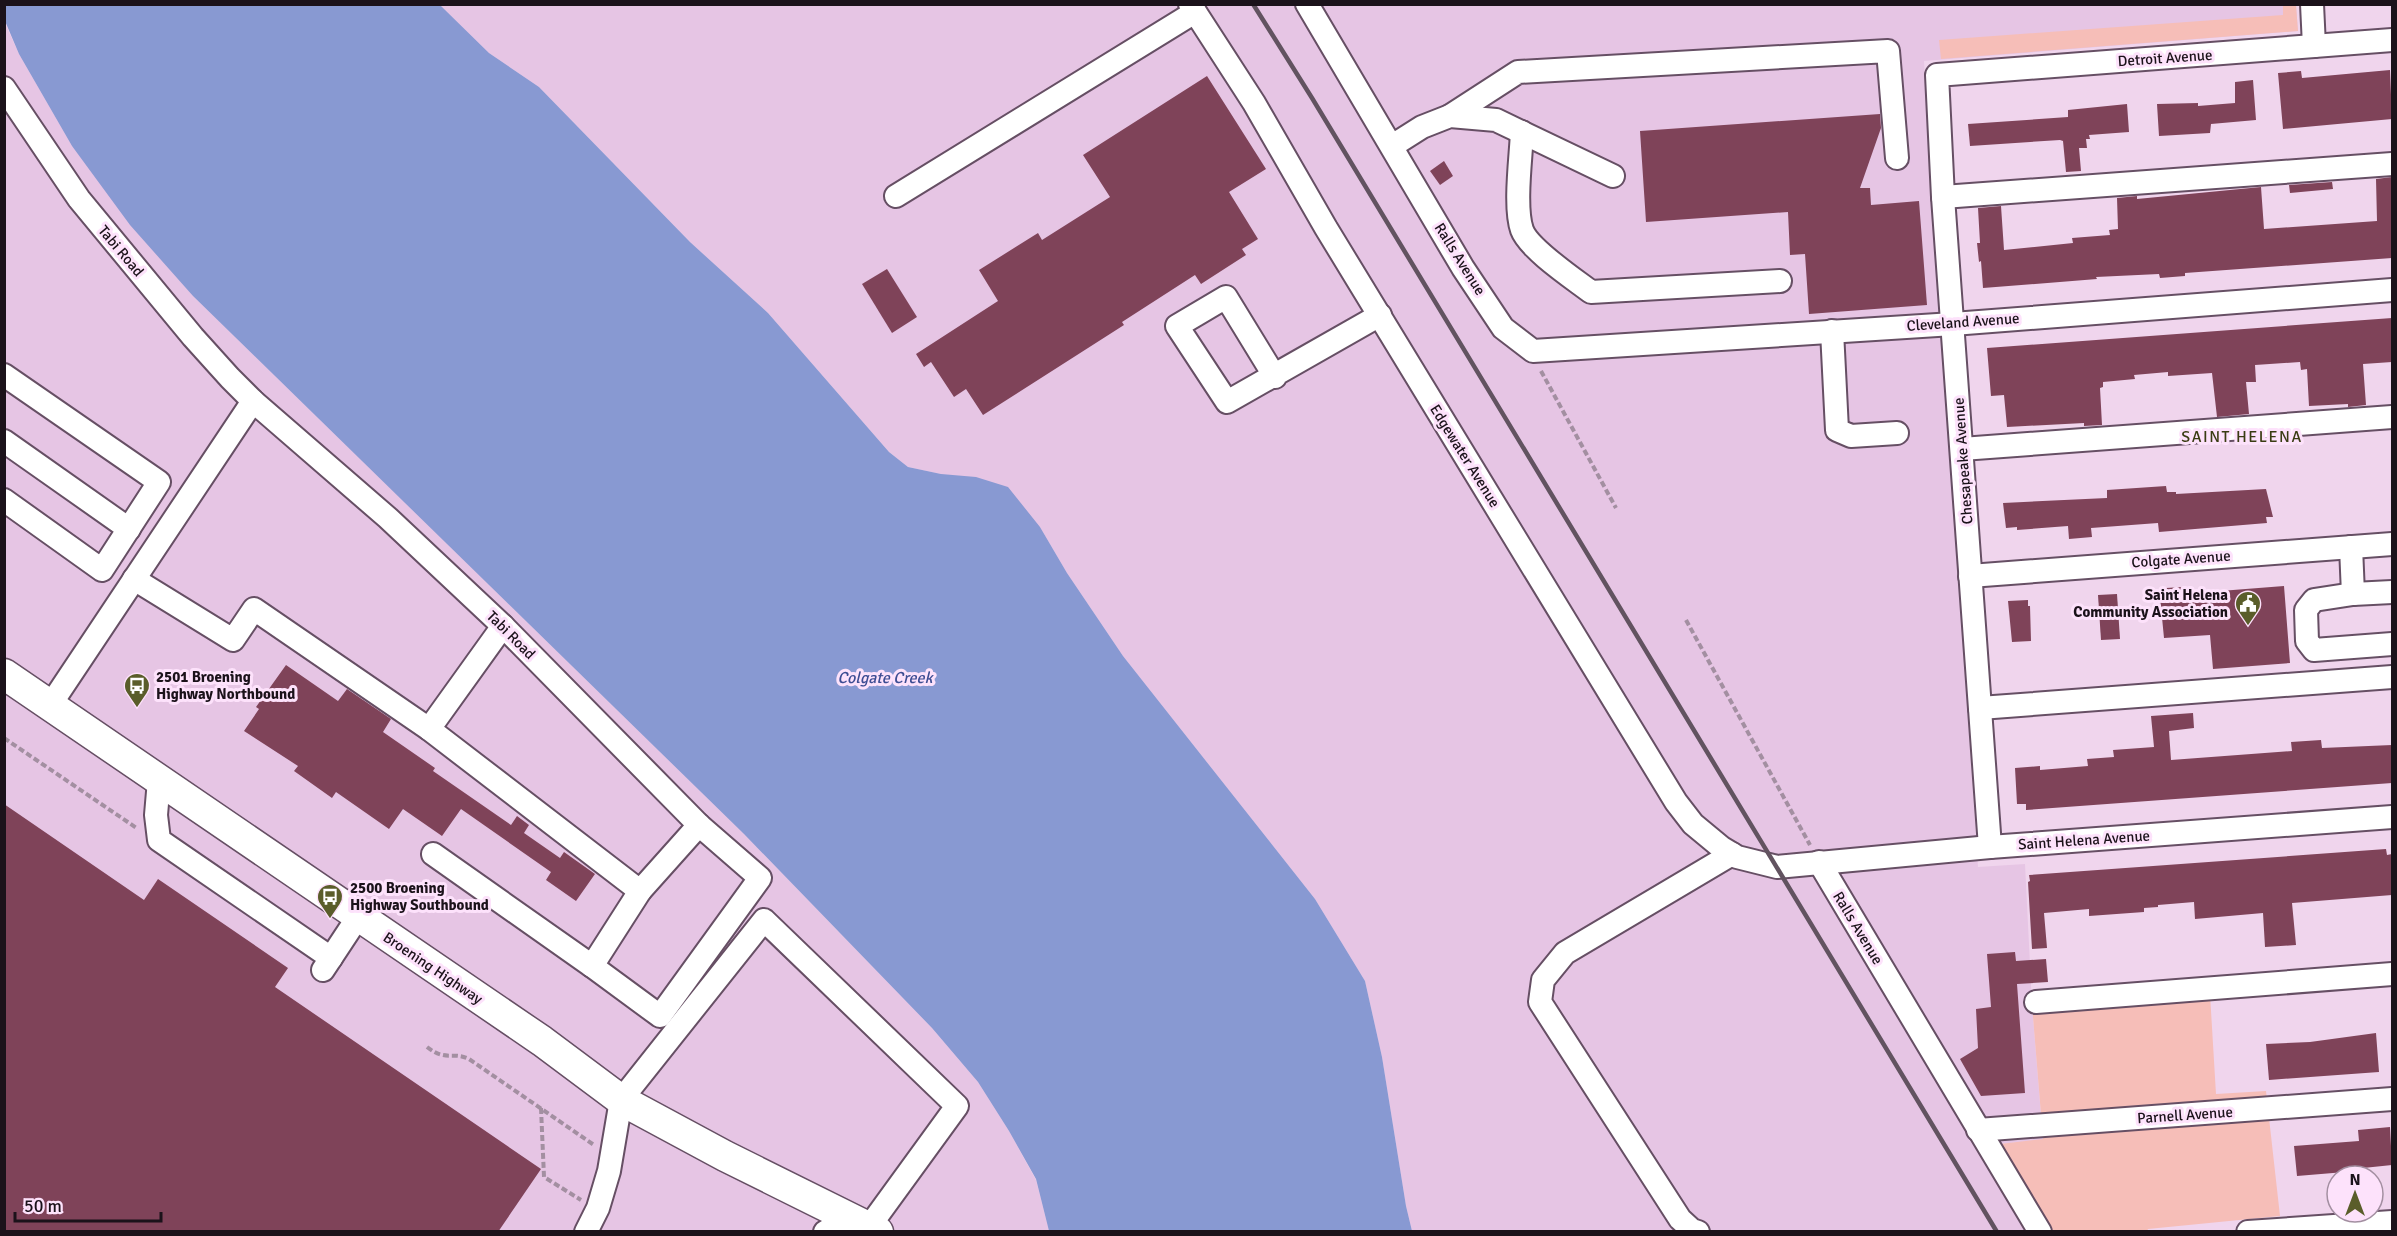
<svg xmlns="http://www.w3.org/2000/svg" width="2397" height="1236" viewBox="0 0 2397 1236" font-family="Signika,sans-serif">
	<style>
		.built { fill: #e6c5e4 }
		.green { fill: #f6beb8 }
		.water { fill: #8899d2 }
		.building { fill: #7f4359 }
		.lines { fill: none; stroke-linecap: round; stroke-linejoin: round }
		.minor-casing { stroke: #664f64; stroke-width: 26 }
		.major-casing { stroke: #664f64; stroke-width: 33 }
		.path { stroke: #a38fa1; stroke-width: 4; stroke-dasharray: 6 3; stroke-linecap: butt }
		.minor { stroke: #fff; stroke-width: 22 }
		.major { stroke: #fff; stroke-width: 30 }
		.rail { stroke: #625360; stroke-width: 4.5 }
		.labels { text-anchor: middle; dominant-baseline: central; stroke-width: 6; stroke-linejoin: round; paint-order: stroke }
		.street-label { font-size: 15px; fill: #1b121a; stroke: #fde2fb }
		.poi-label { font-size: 15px; font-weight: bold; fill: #1b121a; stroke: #fde2fb; text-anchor: start }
		.neighbourhood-label { font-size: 16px; letter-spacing: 1.5px; fill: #3a3c13; stroke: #fde2fb }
		.water-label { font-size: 16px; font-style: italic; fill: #3d4d93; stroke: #fde2fb }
	</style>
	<rect width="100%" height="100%" fill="#f0d5ed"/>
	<g class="built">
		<path d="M440,5H2296L2298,31L1924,61L1978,867L2025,864L2032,1005L2043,1140L2000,1144L2052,1231H1412L1406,1206L1382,1057L1365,981L1315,899L1123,656L1067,573L1040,527L941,474L908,467L889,452L768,313L690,242L539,87L489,53Z"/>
		<path d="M4,21L19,54L72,146L193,296L744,834L932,1028L978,1082L1009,1131L1036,1180L1049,1231H5Z"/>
	</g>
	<g class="green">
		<path d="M2283,4L2296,5L2298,31L1941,59L1939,40L2283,15Z"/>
		<path d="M2210,994L2216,1094L2266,1091L2280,1216L2148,1229L2147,1231H2052L2000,1144L2043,1139L2032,1005Z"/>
	</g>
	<path class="water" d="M4,5H440L489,53L539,87L690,242L768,313L889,452L908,467L941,474L976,477L1008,487L1040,527L1067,573L1123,656L1315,899L1365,981L1382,1057L1406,1206L1412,1231H1049L1036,1179L1009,1131L978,1082L932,1028L744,834L193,296L130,225L72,146L19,54L5,21Z"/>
	<g class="building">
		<path d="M2390,70L2392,119L2283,129L2278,73L2301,71L2302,78Z"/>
		<path d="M1207,76L1266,169L1229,192L1258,239L1242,249L1246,255L1201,284L1195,275L1122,322L1124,325L983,415L966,389L954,397L931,362L924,367L916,354L998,301L979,270L1038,233L1042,240L1110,197L1083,155Z"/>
		<path d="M2253,80L2256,120L2211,124L2210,133L2159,136L2157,104L2198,103V106L2235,103V82Z"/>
		<path d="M2127,104L2129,132L2089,135L2090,139H2086L2087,148H2079L2081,171L2066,172L2063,141L2060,140L1970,146L1968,124L2068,117V110Z"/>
		<path d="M1880,114L1881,128L1860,188H1870L1871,205L1919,201L1927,305L1809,314L1805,254L1790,255L1788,212L1646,222L1640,131Z"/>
		<path d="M1444,161L1453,176L1440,185L1430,171Z"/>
		<path d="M2392,177V258L2185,273V276L2160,278L2159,274L2096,277L2097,279L1983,288L1981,261L1979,262L1977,243H1980L1978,208L2001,206L2004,250L2073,243L2072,238L2110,235L2109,230L2118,229L2117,198L2137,196V199L2261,187L2264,229L2377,221L2376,179Z"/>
		<path d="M2332,182L2333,189L2290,193L2289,185Z"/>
		<path d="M887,269L917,317L892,333L862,284Z"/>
		<path d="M2392,318V362L2363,364L2366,405L2348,407V404L2309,406L2307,369L2301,370L2300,362L2255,365L2256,382H2246L2249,414L2217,417L2212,373L2168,376V372L2134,375L2135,379L2103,382V387L2100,388L2102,425L2084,426V423L2007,427L2004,395L1991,396L1987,348Z"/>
		<path d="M2166,486L2167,492H2176V494L2266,489L2273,517H2266L2267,523L2159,532L2158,523L2091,528L2092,537L2069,539L2068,526L2017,530V527L2006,528L2003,503L2107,498V490Z"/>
		<path d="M2284,586L2290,663L2213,669L2210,635L2164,638L2160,597L2167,596L2166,588L2182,587V594Z"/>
		<path d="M2117,594L2120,639L2101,640L2098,595Z"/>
		<path d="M2028,600V606H2030L2031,641L2012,642L2008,601Z"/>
		<path d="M286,665L338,701L347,689L391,719L383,732L435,768L433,771L511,825L517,816L529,825L524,833L560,858L564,852L595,874L576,901L546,880L551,872L461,809L442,836L403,809L389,829L336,792L332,798L294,771L298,766L244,731L259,709L256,707Z"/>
		<path d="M2193,713L2194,728L2169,731L2171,760L2292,751L2291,742L2321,740L2322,748L2392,745V783L2026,810V804H2017L2015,768L2040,766V770L2088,766L2087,759L2114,757L2113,750L2154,747L2151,716Z"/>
		<path d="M4,804L144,900L158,879L288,968L275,987L541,1169L498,1232H4Z"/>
		<path d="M2386,849L2387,855L2392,854V895L2292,903L2296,945L2265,947L2263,913L2195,919L2194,902L2158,905V907L2144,908V912L2089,916V909L2044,913L2047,948L2032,949L2028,882L2030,881L2029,875Z"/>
		<path d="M2015,952L2016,961L2046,959L2048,982L2017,984L2025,1093L1981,1096L1960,1059L1978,1048L1976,1009L1991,1007L1987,954Z"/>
		<path d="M2376,1033L2379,1072L2269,1080L2266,1044L2310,1042Z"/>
		<path d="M2390,1127L2392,1165L2344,1170L2345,1172L2297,1176L2294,1146L2359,1141L2358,1130Z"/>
	</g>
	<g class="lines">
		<defs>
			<g id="minor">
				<path d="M1190,4L1254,103L1326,228L1676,802L1693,824L1722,848L1737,857L1777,867L1990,847L2392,817"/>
				<path d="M1307,4L1463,268L1503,328L1533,351L1953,324L2392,290"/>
				<path d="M2312,4L2314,46"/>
				<path d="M4,88L79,199L193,337L230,378L253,401L388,518L503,626L699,825L760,878L660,1016L592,966"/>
				<path d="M1450,116L1518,72L1888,51L1897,158"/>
				<path d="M1522,132C1521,157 1514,207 1522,230C1529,249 1574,279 1591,292L1780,281"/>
				<path d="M1392,146L1422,127L1450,116L1496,120L1613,176"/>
				<path d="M896,196L1195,12"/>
				<path d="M1943,197L2392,164"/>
				<path d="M1832,331L1837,430L1851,436L1897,433"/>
				<path d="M4,375L159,482L102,570L4,500"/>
				<path d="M1275,377L1226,297L1177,326L1227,402L1380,315"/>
				<path d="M4,441L129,529"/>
				<path d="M1962,449L2392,417"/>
				<path d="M2351,547L2353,594"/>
				<path d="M1970,576L2392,544"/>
				<path d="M134,579L233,640L254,609L429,729"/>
				<path d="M2392,592L2353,594L2314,600L2306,610L2307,641L2314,650L2392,644"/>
				<path d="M503,626L429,729L640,891L699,825"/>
				<path d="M51,704L253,401"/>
				<path d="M1980,708L2392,677"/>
				<path d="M159,780L156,815L159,840L331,958"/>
				<path d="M1990,847L1943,197L1937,75L2392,40"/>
				<path d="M433,854L592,966L640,891"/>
				<path d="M1819,862L2040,1232"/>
				<path d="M323,970L358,917"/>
				<path d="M2036,1002L2392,974"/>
				<path d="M1978,1130L2392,1099"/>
				<path d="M586,1232L598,1208L609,1171L621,1100L764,920L957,1106L869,1227"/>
				<path d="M825,1232L849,1217"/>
				<path d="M1698,1232L1692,1230L1680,1219L1540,1002L1543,980L1565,953L1732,854"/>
				<path d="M2248,1232L2392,1222"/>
			</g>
			<path id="major" d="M4,674L542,1041L621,1100L725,1156L878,1232"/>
		</defs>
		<use href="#minor" class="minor-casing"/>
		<use href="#major" class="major-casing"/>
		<g class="path">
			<path d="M1541,371L1616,508"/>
			<path d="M1686,620L1810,845"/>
			<path d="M4,738L138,829"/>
			<path d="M427,1047C446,1062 452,1051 469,1059L594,1145"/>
			<path d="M541,1108L544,1177L581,1200"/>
		</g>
		<use href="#minor" class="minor"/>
		<use href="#major" class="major"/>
		<path class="rail" d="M1253,4L1312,98L1997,1232"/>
	</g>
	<defs>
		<symbol id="civic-pin" viewBox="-11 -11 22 30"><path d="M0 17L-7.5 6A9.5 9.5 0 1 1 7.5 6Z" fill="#5a5d2a" stroke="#fde2fb"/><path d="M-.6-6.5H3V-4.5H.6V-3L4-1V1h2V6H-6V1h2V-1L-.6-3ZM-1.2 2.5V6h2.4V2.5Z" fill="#fff"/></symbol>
		<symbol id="bus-pin" viewBox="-11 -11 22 30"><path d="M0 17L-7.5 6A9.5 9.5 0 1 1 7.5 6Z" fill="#5a5d2a" stroke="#fde2fb"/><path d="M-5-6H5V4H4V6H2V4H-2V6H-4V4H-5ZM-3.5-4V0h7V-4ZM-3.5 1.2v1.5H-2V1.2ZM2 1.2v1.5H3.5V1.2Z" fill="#fff"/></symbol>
	</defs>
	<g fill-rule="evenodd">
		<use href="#civic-pin" x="2233" y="589" width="30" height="40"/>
		<use href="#bus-pin" x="122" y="671" width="30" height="40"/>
		<use href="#bus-pin" x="315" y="882" width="30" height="40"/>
	</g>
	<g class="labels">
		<g class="street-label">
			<text transform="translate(2165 58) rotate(-4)">Detroit Avenue</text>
			<text transform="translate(121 251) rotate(50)">Tabi Road</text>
			<text transform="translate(1460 259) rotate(58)">Ralls Avenue</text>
			<text transform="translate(1963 322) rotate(-4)">Cleveland Avenue</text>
			<text transform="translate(1465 456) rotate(58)">Edgewater Avenue</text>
			<text transform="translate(1963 461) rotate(-94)">Chesapeake Avenue</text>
			<text transform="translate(2181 559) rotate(-4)">Colgate Avenue</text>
			<text transform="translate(511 635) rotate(45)">Tabi Road</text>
			<text transform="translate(2084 840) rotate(-4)">Saint Helena Avenue</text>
			<text transform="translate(1858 928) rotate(59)">Ralls Avenue</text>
			<text transform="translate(433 968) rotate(34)">Broening Highway</text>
			<text transform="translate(2185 1115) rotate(-4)">Parnell Avenue</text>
		</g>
		<g class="poi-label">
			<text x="2228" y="595" text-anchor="end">Saint Helena<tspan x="2228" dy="17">Community Association</tspan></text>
			<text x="156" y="677">2501 Broening<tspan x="156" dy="17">Highway Northbound</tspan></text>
			<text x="350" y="888">2500 Broening<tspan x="350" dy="17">Highway Southbound</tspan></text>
		</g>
		<g class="neighbourhood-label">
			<text x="2242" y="437">SAINT HELENA</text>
		</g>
		<g class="water-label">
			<text x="885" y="678">Colgate Creek</text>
		</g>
	</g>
	<rect width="2397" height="1236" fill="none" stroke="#1b121a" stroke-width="12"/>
	<g transform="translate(2355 1194)"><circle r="28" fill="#fde2fb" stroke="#a38fa1" stroke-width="1.5"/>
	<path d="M0-4.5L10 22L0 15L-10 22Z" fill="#5a5d2a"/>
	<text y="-9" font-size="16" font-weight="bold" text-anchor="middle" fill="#1b121a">N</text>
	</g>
	<path d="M15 1212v9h146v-9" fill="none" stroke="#1b121a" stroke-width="3"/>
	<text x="24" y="1212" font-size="18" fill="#1b121a" stroke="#fde2fb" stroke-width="4.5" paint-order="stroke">50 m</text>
</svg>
